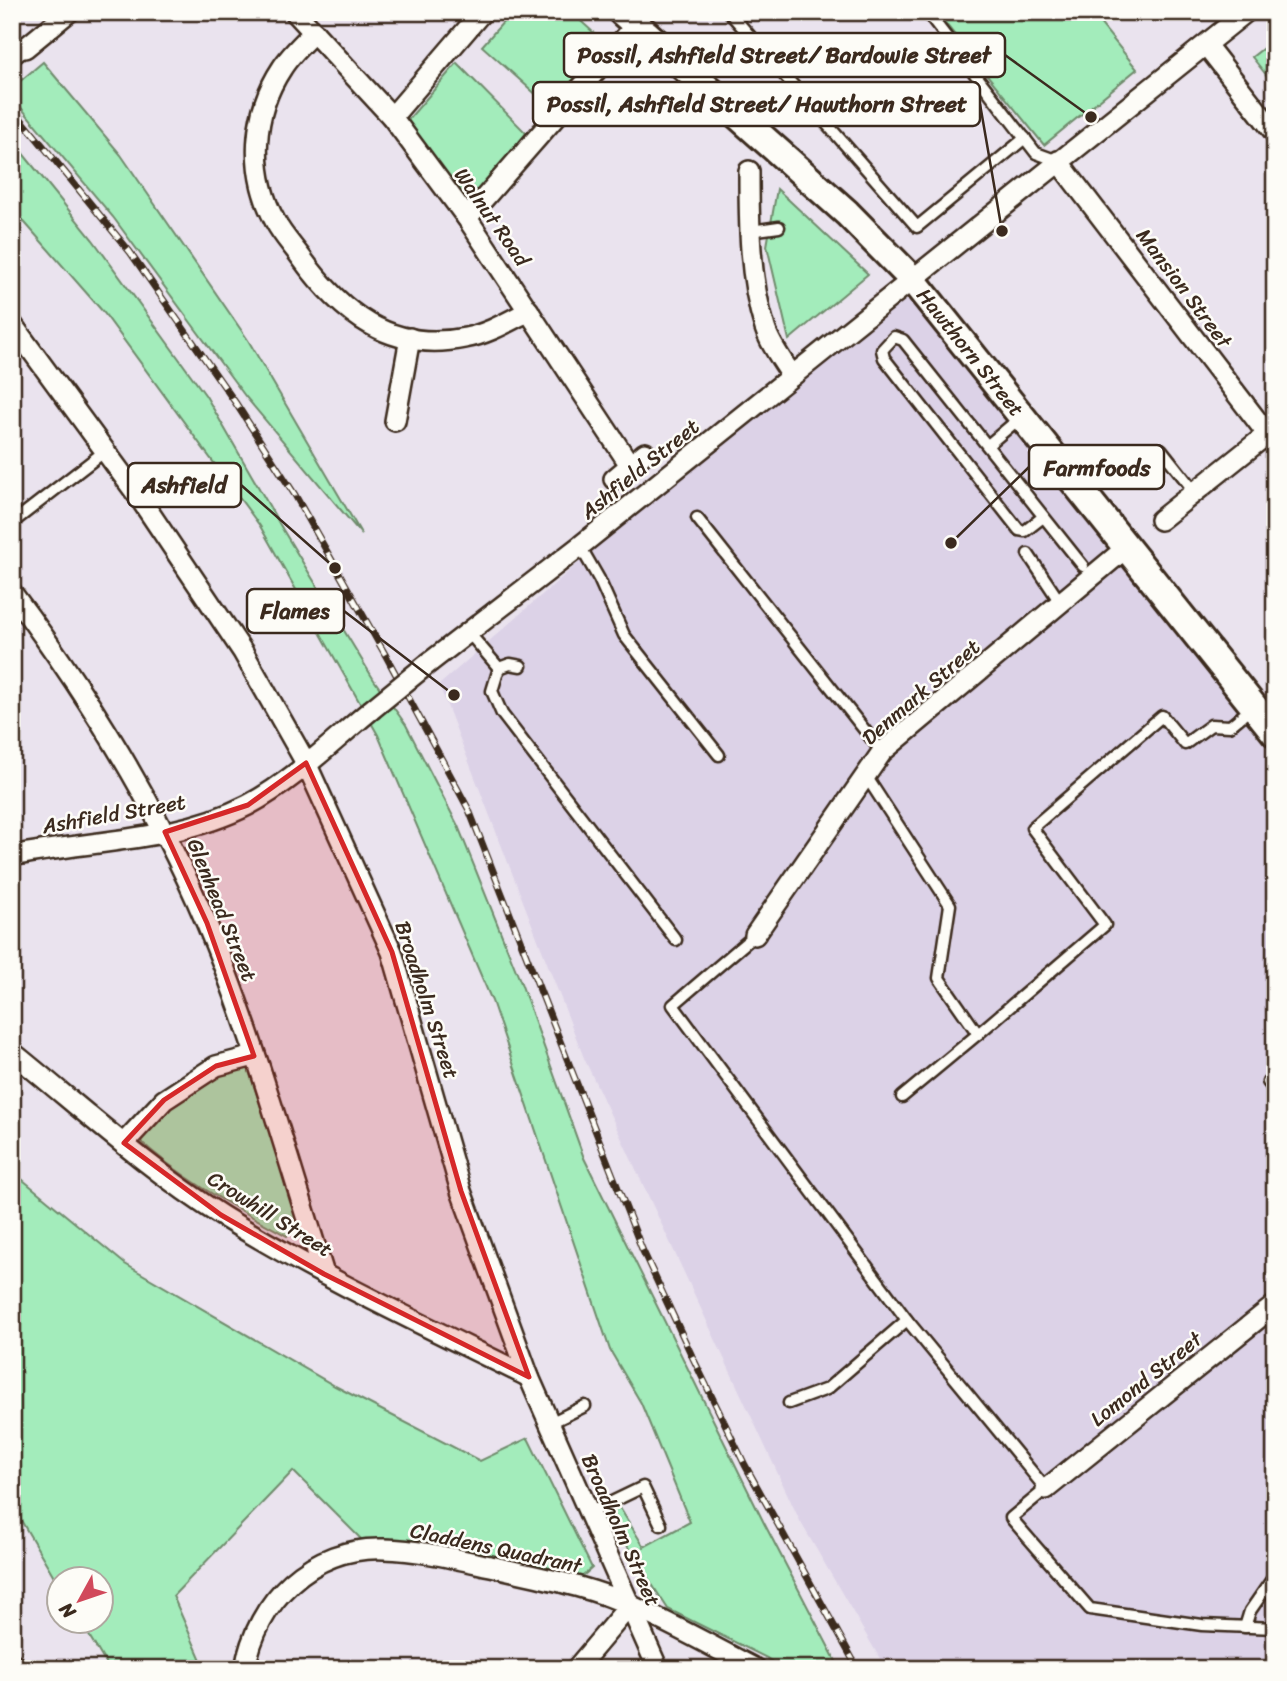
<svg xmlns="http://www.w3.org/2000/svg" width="1287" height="1681" viewBox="0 0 1287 1681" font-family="Sriracha,sans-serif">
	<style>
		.built { fill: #dcd2e7 }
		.green { fill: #a3ecbb; stroke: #6f8b6c; stroke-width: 2 }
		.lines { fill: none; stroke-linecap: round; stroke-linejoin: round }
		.service-casing { stroke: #3b2a1e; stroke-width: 15 }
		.pedestrian-casing { stroke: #3b2a1e; stroke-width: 19 }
		.minor-casing { stroke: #3b2a1e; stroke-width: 24 }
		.secondary-casing { stroke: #3b2a1e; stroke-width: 32 }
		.service { stroke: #fdfcf7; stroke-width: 10 }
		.pedestrian { stroke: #fdfcf7; stroke-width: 14 }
		.minor { stroke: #fdfcf7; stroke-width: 19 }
		.secondary { stroke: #fdfcf7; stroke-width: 26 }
		.rail-casing { stroke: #3b2a1e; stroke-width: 7 }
		.rail { stroke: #fdfcf7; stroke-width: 4.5; stroke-dasharray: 13; stroke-linecap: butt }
		.minor-bridge-casing { stroke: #3b2a1e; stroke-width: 24; stroke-linecap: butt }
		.minor-bridge { stroke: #fdfcf7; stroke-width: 19 }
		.marked { fill: #d62828; fill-opacity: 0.2; stroke: #d62828; stroke-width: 5; stroke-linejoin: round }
		.labels { text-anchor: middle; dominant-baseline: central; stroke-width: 5; stroke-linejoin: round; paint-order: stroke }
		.street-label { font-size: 21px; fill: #3b2a1e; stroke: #fdfcf7 }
		.leader { fill: none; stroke: #3b2a1e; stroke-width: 2.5 }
		.callout-dot { fill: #3b2a1e; stroke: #fdfcf7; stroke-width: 2.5 }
		.callout { fill: #fdfcf7; stroke: #3b2a1e; stroke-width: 2.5 }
		.callout-label { font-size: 23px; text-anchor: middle; font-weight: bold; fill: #3b2a1e }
	</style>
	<rect width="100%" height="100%" fill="#eae3ee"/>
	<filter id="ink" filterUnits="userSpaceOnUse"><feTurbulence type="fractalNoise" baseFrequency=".0143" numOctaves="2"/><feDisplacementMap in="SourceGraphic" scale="14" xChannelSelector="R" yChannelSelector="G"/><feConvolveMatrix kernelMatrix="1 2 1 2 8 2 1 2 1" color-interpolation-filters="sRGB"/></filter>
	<g filter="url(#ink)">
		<path class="built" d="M911,278L1275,734V1669H886L800,1521L584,1058L439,685L792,376Z"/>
		<g class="green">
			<path d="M512,12H571L606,44L549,106L482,46Z"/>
			<path d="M936,12H1111L1099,22L1137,69L1044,145Z"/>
			<path d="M1275,39V86L1252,57Z"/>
			<path d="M43,62L121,155L248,340L362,535L245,396L113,217L12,97V88Z"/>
			<path d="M457,63L526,133L470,205L407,121Z"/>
			<path d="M12,140L93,240L206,396L283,530L374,680L406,725L458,826L521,983L584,1158L764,1523L840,1669H782L767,1658L668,1609L629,1549L609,1510L620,1508L644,1547L690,1522L641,1403L610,1350L492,1001L378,735L260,526L104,313L12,208Z"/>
			<path d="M777,189L868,274L789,340L767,246Z"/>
			<path d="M246,1062L299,1221L287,1236C234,1207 181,1179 137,1138C171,1097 196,1081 246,1062Z"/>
			<path d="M12,1171L125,1264L335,1386L480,1461L528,1438L592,1568L575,1583L420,1540L363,1541L293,1471L173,1596L205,1669H109L81,1622H102V1580H60L59,1585L12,1505Z"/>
		</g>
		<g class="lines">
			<defs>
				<g id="service">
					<path d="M729,12L917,227L1025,138"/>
					<path d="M927,12L1036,153L1058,161"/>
					<path d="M750,231L779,227"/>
					<path d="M988,445L1021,417"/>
					<path d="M1161,449L1195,492"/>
					<path d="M1043,517L1025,531L1019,530L884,358L882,350L894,337L903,340L1083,566"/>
					<path d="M697,518L882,752"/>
					<path d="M12,523L105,451"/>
					<path d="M580,546L599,579L624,635L719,755"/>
					<path d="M1028,554L1060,602"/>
					<path d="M469,633L499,668"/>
					<path d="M499,668L492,691L502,714L676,940"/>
					<path d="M499,668L510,664L521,666"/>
					<path d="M866,776L950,905L939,978L978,1034L902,1097"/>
					<path d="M755,935L673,1005L907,1320L1046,1489L1011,1518L1090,1609L1202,1625L1275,1628"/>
					<path d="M978,1034L1105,925L1032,828L1162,716L1185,744L1211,725L1230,726L1253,707"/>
					<path d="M1275,1077L1268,1082L1275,1091"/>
					<path d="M789,1403L827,1389L907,1320"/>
					<path d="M548,1424L585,1406"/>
					<path d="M589,1513L643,1487L661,1525"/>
					<path d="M1245,1627L1250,1611L1275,1575"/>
				</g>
				<path id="pedestrian" d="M12,58L25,48"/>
				<g id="minor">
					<path d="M295,12L392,117L467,218L630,465"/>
					<path d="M314,32C303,43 290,55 282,68C252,113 249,173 275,221C281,233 291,244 300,256C341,313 390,353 465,338C488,334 509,321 529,311"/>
					<path d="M1206,45L1275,133"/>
					<path d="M25,48L69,12"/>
					<path d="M392,117L482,12"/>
					<path d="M1058,161L1275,444"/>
					<path d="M749,171C749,222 749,278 765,328C770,345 783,361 792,376"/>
					<path d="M467,218L636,25"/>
					<path d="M12,324L141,500L243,652L306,763L392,952L461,1191L529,1377L658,1669"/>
					<path d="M395,421L410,338"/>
					<path d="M614,479L645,453"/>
					<path d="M1160,520L1275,428"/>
					<path d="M12,593C89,696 156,804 206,922C254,1036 287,1157 324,1274"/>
					<path d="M430,662L580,546L1246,12"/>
					<path d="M12,856C90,840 176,842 248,805C293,781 332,742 371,710"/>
					<path d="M755,935L882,752L1126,548"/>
					<path d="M12,1052C80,1107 148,1169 222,1216C320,1277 426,1326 529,1377"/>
					<path d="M124,1143L164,1100L216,1066L254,1056"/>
					<path d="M1046,1489L1275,1305"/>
					<path d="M12,1663L16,1669"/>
					<path d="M245,1669C256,1601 312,1546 384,1549C423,1550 461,1560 499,1568C543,1578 592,1587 632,1606C674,1625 715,1648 756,1669"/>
					<path d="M576,1669L630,1605"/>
				</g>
				<g id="secondary">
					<path id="s1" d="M622,12L847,213L911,278L1275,733"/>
				</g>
			</defs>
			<use href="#service" class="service-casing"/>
			<use href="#pedestrian" class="pedestrian-casing"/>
			<use href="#minor" class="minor-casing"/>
			<use href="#secondary" class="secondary-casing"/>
			<use href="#service" class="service"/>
			<use href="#pedestrian" class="pedestrian"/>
			<use href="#minor" class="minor"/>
			<use href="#secondary" class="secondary"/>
			<defs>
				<path id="rail" d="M12,108L130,252L235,402L295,495L386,656L469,810L642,1249L692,1356L745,1465L858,1669"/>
			</defs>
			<use href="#rail" class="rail-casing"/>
			<use href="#rail" class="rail"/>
			<defs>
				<path id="minor-bridge" d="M371,710L430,662"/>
			</defs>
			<use href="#minor-bridge" class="minor-bridge-casing"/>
			<use href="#minor-bridge" class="minor-bridge"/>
		</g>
	</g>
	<path class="marked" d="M306,763L392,952L461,1191L529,1377L324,1274L221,1215L124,1143L164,1100L216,1066L254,1056L207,923L165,832L248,805Z"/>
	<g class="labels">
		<g class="street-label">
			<text transform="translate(492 217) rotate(55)">Walnut Road</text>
			<text transform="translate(1184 288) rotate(53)">Mansion Street</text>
			<text stroke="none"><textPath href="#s1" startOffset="488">Hawthorn Street</textPath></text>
			<text transform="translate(640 469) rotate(-39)">Ashfield Street</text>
			<text transform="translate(921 692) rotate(-41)">Denmark Street</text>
			<text transform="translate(114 814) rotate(-10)">Ashfield Street</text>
			<text transform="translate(222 910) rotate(68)">Glenhead Street</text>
			<text transform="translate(427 1000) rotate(72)">Broadholm Street</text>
			<text transform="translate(270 1214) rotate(32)">Crowhill Street</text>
			<text transform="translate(1146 1379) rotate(-39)">Lomond Street</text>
			<text transform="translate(621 1530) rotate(66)">Broadholm Street</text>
			<text transform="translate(496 1548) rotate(12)">Claddens Quadrant</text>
		</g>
	</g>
	<path class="leader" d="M1091 117L1005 55M1002 231L980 104M951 543L1029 467M335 568L241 485M454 695L344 611"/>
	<g class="callout-dot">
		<circle cx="1091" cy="117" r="7"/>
		<circle cx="1002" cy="231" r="7"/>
		<circle cx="951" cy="543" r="7"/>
		<circle cx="335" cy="568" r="7"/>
		<circle cx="454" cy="695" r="7"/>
	</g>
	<g class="callout">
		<rect x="564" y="33" width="441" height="44" rx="7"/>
		<rect x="533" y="82" width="447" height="44" rx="7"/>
		<rect x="1029" y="445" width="135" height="44" rx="7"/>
		<rect x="128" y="463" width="113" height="44" rx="7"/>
		<rect x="247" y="589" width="97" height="44" rx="7"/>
	</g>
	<g class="callout-label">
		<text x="784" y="63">Possil, Ashfield Street/ Bardowie Street</text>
		<text x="757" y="112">Possil, Ashfield Street/ Hawthorn Street</text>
		<text x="1097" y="476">Farmfoods</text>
		<text x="184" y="493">Ashfield</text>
		<text x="295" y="619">Flames</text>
	</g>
	<rect width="1287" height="1681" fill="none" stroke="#fdfcf7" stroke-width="42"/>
	<rect x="21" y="21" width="1245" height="1639" fill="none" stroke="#3b2a1e" stroke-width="2.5" filter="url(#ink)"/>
	<g transform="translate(80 1600) rotate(230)"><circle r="33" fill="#fdfcf7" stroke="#afa8a0" stroke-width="2"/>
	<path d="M0-5L12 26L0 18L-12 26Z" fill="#d1495b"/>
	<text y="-10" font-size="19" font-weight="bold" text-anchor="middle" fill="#3b2a1e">N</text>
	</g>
</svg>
